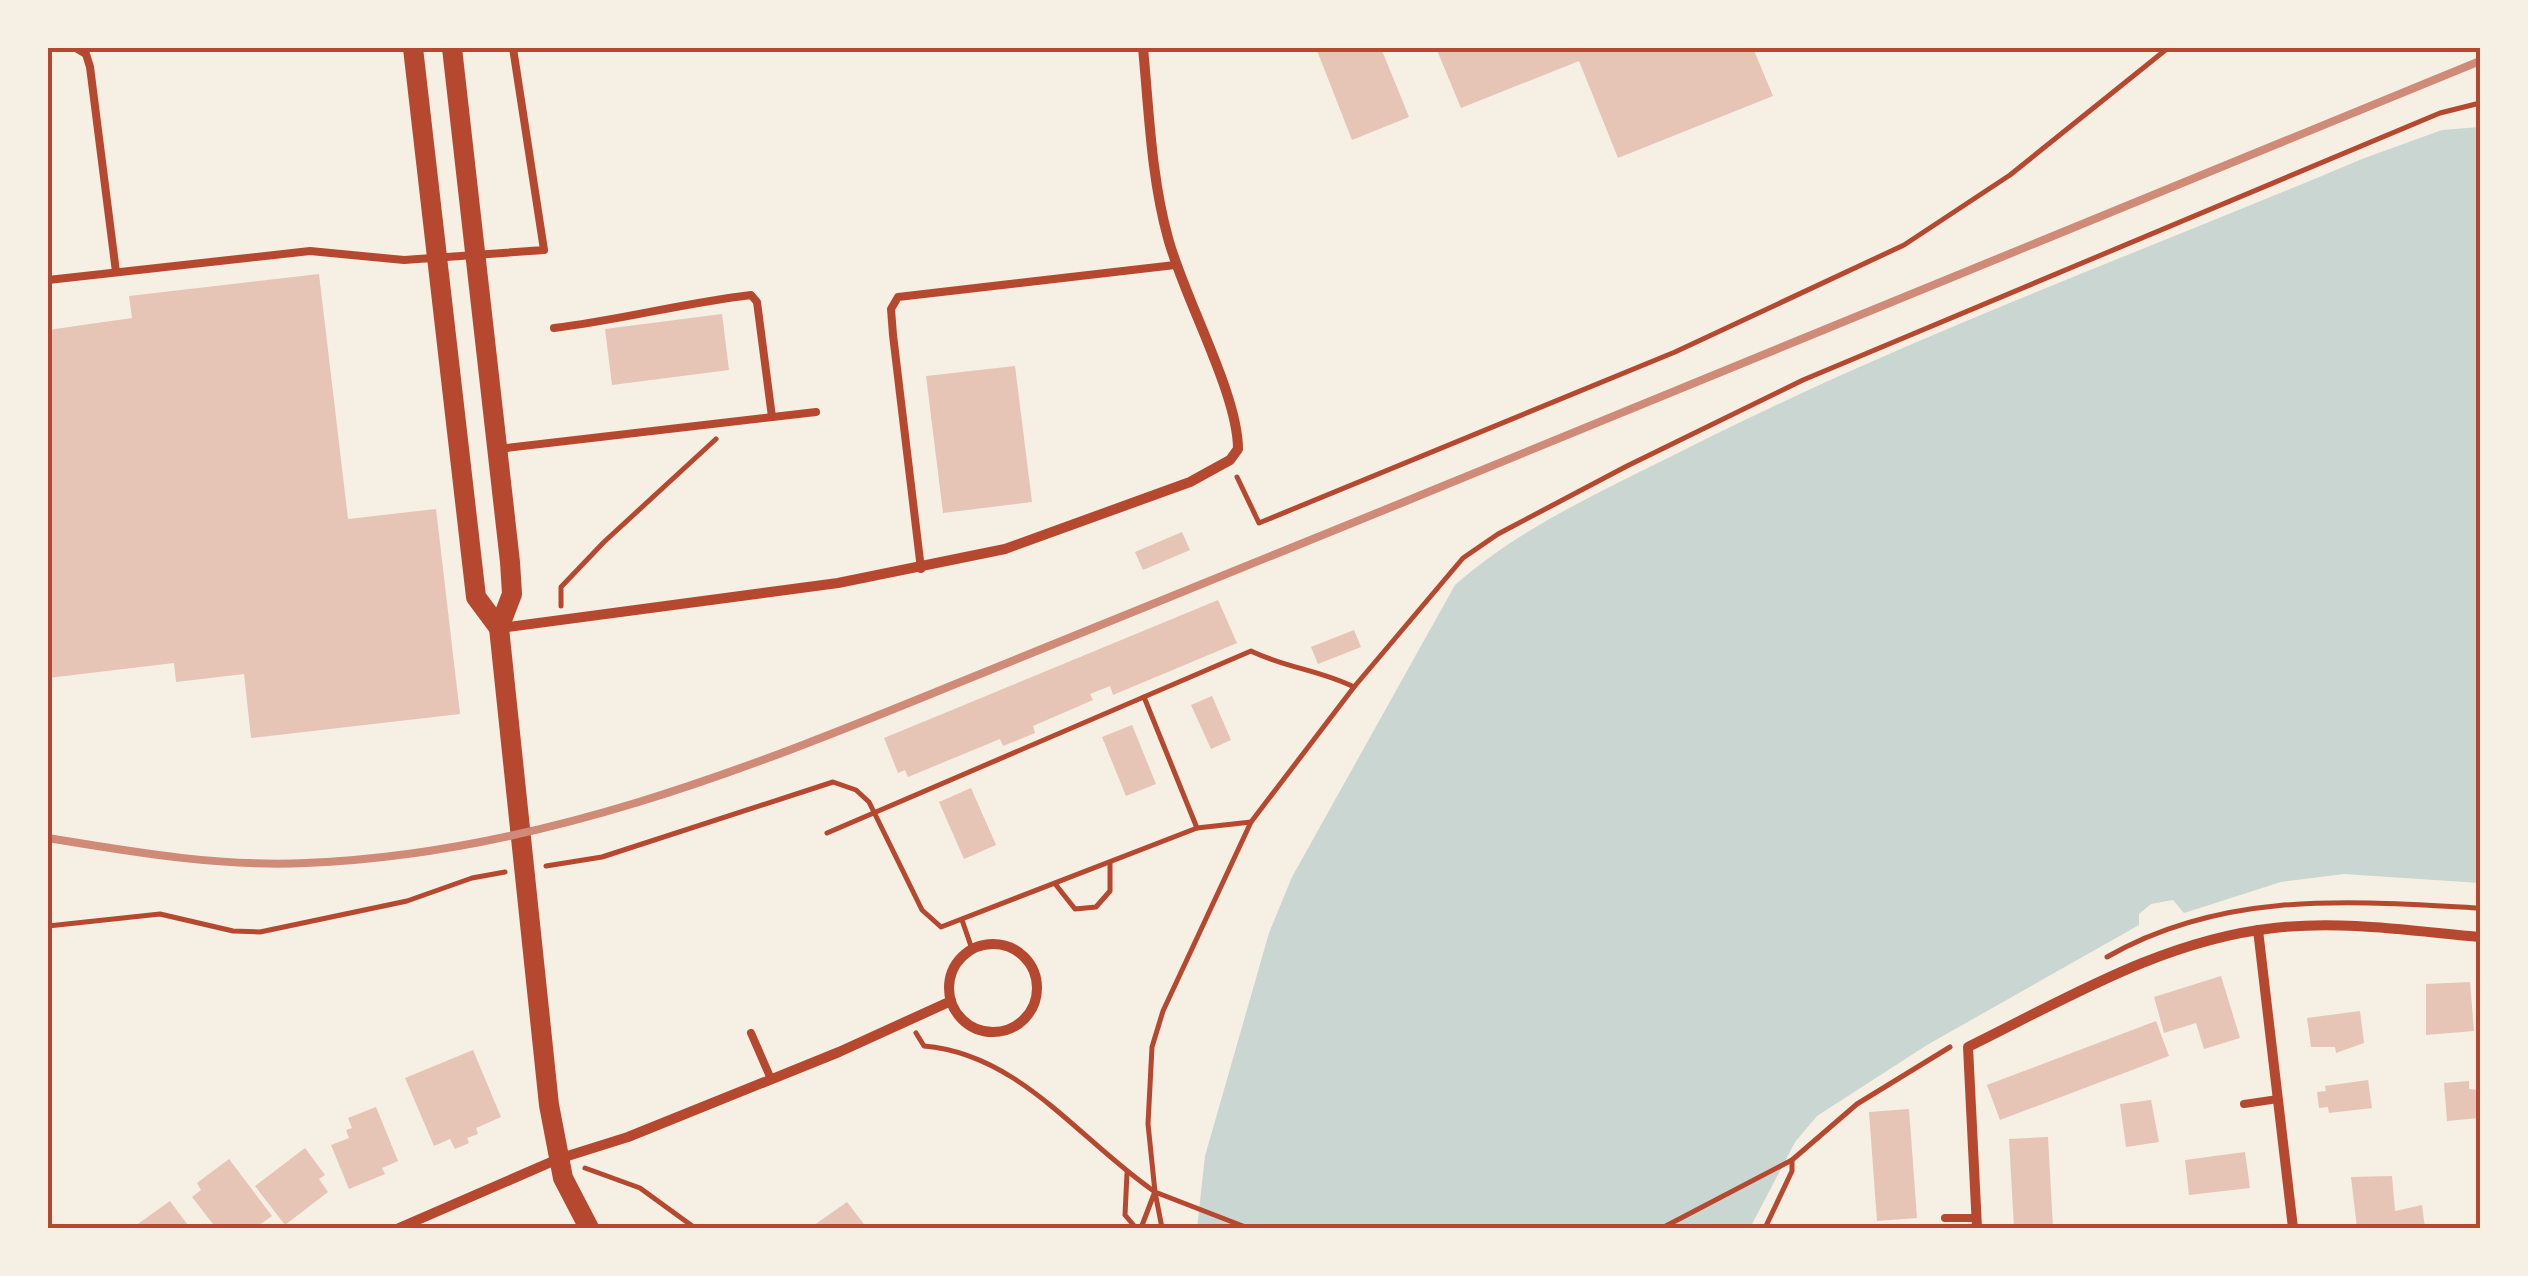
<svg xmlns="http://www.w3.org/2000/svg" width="2528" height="1276" viewBox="0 0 2528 1276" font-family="Manrope,sans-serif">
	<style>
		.water { fill: #c9d6d2 }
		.building { fill: #e6c5b7 }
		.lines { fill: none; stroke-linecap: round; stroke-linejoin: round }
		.path { stroke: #b5482f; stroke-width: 5 }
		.service { stroke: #b5482f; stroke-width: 8 }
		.minor { stroke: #b5482f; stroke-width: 10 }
		.secondary { stroke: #b5482f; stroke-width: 20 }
		.rail { stroke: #cf8b77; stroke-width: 8 }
		.neatline { fill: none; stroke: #b5482f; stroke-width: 4 }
	</style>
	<rect width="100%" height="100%" fill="#f6efe4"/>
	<path class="water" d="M2480,127V883L2344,874L2281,882L2184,913L2173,900L2151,904L2139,914V925L1927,1045L1817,1116L1795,1142L1750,1228H1197L1205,1156L1269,933L1292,877L1455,585C1522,526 1603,491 1682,451C1902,339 2135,255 2362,159L2442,130Z"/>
	<g class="building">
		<path d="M1316,48H1381L1409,117L1352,140Z"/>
		<path d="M1436,48H1753L1773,96L1618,158L1579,61L1461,108Z"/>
		<path d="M319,274L348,519L436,509L460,714L251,738L244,674L176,682L174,663L48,678V330L132,318L129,296Z"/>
		<path d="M722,314L729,370L612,385L605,329Z"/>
		<path d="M1015,366L1032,502L943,513L926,376Z"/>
		<path d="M1182,532L1190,550L1143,570L1135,552Z"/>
		<path d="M1218,600L1237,643L1113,695L1110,686L1090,694L1093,700L1033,726L1035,733L1003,746L1000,739L908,777L905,770L898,773L884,738Z"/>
		<path d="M1354,630L1361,647L1318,664L1311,647Z"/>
		<path d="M1212,696L1231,740L1211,749L1191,705Z"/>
		<path d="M1132,725L1156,784L1126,796L1102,737Z"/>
		<path d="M971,788L996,845L964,859L939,802Z"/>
		<path d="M2221,976L2240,1038L2204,1049L2196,1023L2164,1033L2154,997Z"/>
		<path d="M2470,982L2474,1031L2426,1035V984Z"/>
		<path d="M2360,1011L2364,1043L2336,1053L2335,1047H2311L2307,1018Z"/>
		<path d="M2156,1021L2169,1056L2000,1120L1987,1085Z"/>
		<path d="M473,1050L501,1117L476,1128L478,1134L467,1138L469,1143L455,1149L450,1139L434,1146L405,1078Z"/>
		<path d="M2368,1080L2372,1108L2329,1113L2328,1107L2319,1108L2317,1092L2326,1091L2325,1086Z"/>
		<path d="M2469,1081V1089L2480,1090V1118L2447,1121L2444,1083Z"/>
		<path d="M2151,1100L2159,1142L2126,1147L2120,1104Z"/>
		<path d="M376,1107L398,1161L382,1168L385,1174L349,1189L331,1145L349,1138L346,1130L352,1128L348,1118Z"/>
		<path d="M1909,1109L1917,1218L1877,1221L1869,1112Z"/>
		<path d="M2048,1137L2053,1228H2014L2009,1139Z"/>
		<path d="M305,1148L325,1175L319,1179L328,1192L285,1225L255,1186Z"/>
		<path d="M2245,1152L2250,1188L2189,1195L2185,1160Z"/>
		<path d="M229,1159L272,1216L255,1228H216L192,1197L201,1190L197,1183Z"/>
		<path d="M2392,1176L2395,1211L2422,1205L2425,1228H2357L2351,1177Z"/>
		<path d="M170,1201L190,1228H137L135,1226Z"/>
		<path d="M847,1202L867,1228H810Z"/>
	</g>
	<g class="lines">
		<g class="path">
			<path d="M1237,477L1259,523L1675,352L1904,245L2010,175L2168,48"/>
			<path d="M561,606V587L604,542L716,439"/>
			<path d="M1144,697L1197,828"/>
			<path d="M827,833L1251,651C1286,668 1320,670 1354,687"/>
			<path d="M546,866L602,857L833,782L856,790L869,802L922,910L941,927L1197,828L1251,822"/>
			<path d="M1056,885L1075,909L1096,907L1110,891V863"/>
			<path d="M962,920L972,949"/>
			<path d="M48,926L160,914L233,931L260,932L407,901L472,878L505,872"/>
			<path d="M2107,957C2224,890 2351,901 2480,908"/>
			<path d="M916,1033L924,1046C1020,1054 1079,1140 1155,1192L1162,1228"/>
			<path d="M585,1168L640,1188L695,1228"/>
			<path d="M1127,1173L1125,1215L1136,1228"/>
			<path d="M1141,1228L1154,1194"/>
			<path d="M1248,1228L1155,1192L1148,1124L1152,1047L1163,1011L1251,822L1354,687L1463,558L1498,534L1627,466L1803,380L2440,113L2480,103"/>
			<path d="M1662,1228L1792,1160L1857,1104L1950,1047"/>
			<path d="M1765,1228L1792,1171V1160"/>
		</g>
		<g class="service">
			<path d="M76,48L86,54L90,67L116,272"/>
			<path d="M48,280L310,251L404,260L544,250L513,48"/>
			<path d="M554,328C621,320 683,303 751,295L757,302L772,417"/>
			<path d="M498,449L816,412"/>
			<path d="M921,569L893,335L891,309L898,297L1175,265"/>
			<path d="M751,1033L771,1079"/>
			<path d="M2244,1104L2278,1099"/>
			<path d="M1945,1218H1976"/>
		</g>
		<g class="minor">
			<path d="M500,628L838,583L1005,549L1190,482L1230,460L1238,449C1238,394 1184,298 1168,238C1151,177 1149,110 1143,48"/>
			<path d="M2258,930L2293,1228"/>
			<circle cx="993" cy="988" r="44"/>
			<path d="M399,1228L558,1159L628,1137L839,1052L951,1001"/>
			<path d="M1977,1228L1968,1047C2066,999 2163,940 2274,928C2342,920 2412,931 2480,937"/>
		</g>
		<g class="secondary">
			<path d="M413,48L476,597L499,628"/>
			<path d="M452,48L510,562L512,594L499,628L549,1105L563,1178L589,1228"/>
		</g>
		<path class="rail" d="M48,838C133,852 219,867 306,863C534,854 745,770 953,685C1102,625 1250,564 1399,504C1760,357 2120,209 2480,61"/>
	</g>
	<rect width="2528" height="1276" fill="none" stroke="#f6efe4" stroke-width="100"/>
	<rect x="50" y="50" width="2428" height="1176" class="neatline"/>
</svg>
